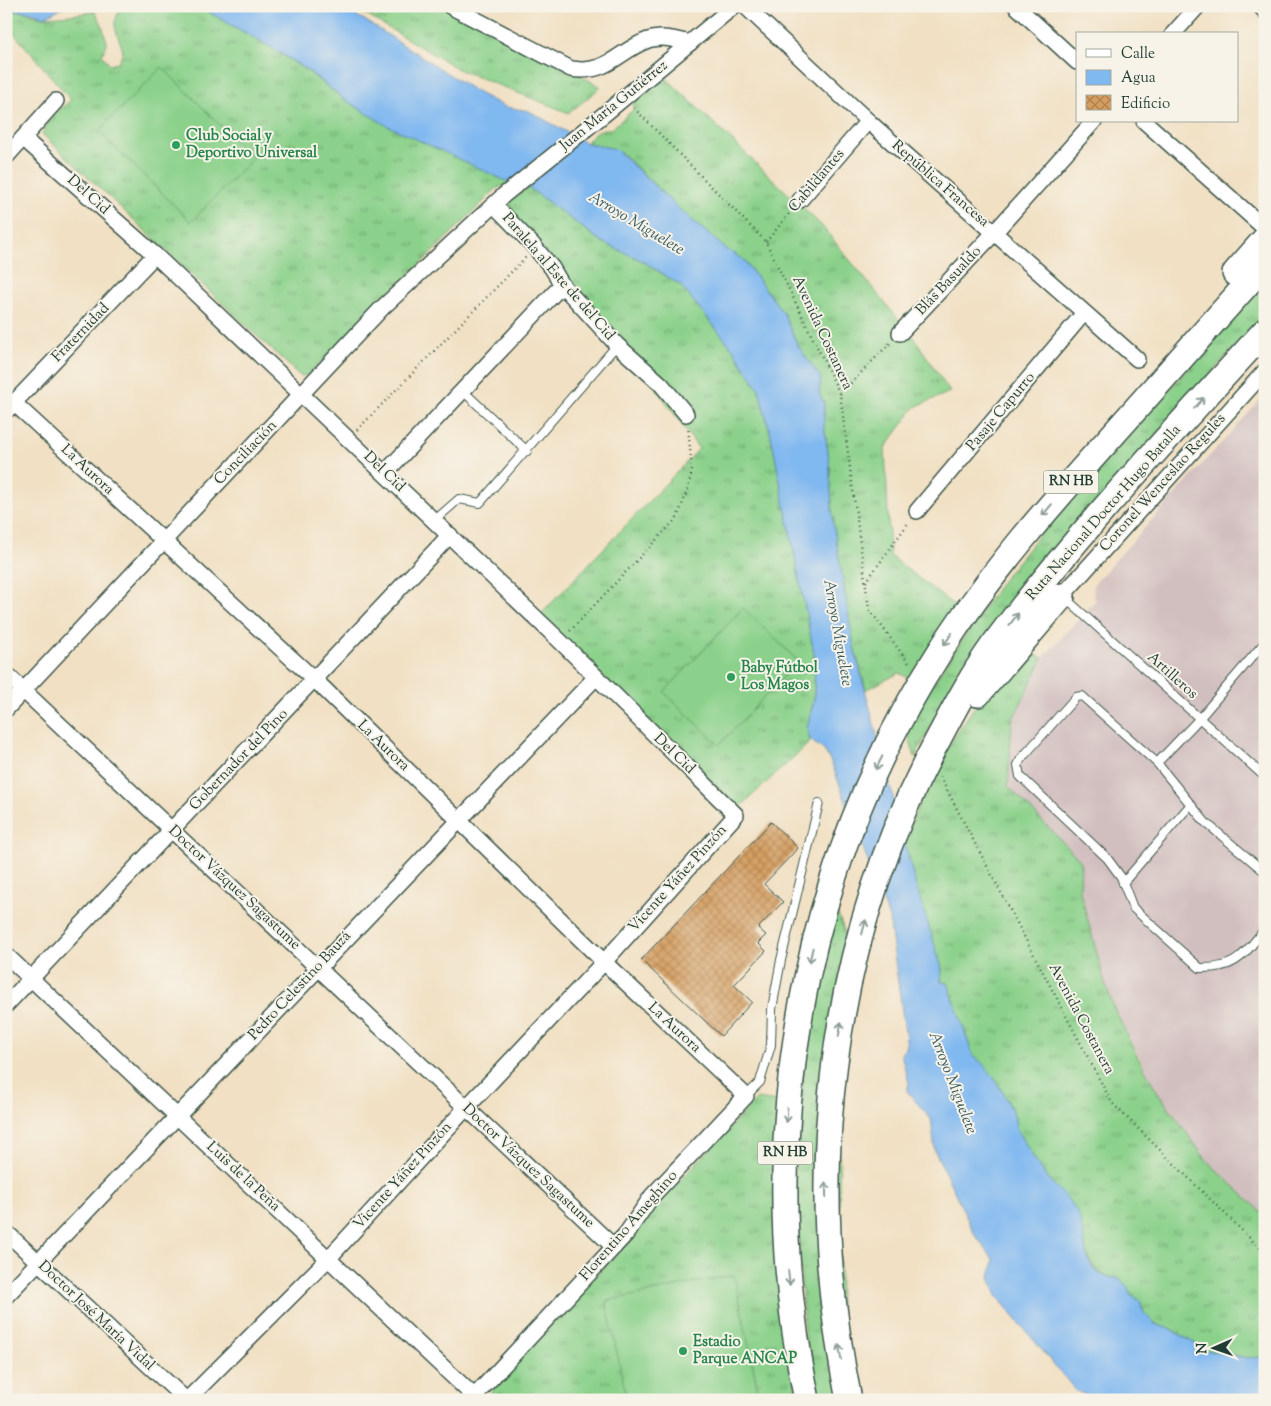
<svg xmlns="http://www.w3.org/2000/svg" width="1271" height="1406" viewBox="0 0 1271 1406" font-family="'Sorts Mill Goudy',serif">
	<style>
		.industrial { fill: #d1bfbf }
		.grass { fill: url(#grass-tufts); stroke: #558760 }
		.pitch { fill: #8bd18b; stroke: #558760 }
		.water { fill: #80b8f0; stroke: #507a92 }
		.building { fill: url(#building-cross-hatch) }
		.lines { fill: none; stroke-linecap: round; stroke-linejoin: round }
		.service-casing { stroke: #3e5549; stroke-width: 10 }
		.minor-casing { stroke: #3e5549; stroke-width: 18 }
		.trunk-casing { stroke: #3e5549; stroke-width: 28 }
		.path { stroke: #3e5549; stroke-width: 2.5; stroke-dasharray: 1 4; stroke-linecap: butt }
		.service { stroke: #fff; stroke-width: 8 }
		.minor { stroke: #fff; stroke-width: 15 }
		.trunk { stroke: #fff; stroke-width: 25 }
		.oneway { stroke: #8f9e9a }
		.leisure-dot { fill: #2e9e5b; stroke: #f7f3e8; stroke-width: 2 }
		.labels { text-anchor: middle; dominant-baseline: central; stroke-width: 4; stroke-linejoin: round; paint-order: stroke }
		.shield { fill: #f7f3e8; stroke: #60746a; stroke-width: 1 }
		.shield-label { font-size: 14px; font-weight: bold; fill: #1f3d34 }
		.street-label { font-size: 15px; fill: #1f3d34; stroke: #f7f3e8 }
		.leisure-label { font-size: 15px; font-weight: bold; fill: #27864d; stroke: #f7f3e8; text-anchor: start }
		.water-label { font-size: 16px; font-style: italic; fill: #375c63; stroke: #f7f3e8 }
	</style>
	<defs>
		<pattern id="grass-tufts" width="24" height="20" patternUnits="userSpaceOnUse" patternTransform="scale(1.25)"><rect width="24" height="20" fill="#8bd18b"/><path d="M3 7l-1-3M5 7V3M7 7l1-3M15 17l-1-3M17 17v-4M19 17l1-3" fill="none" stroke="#71ab72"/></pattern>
		<pattern id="building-cross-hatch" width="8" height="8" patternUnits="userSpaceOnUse" patternTransform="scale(1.25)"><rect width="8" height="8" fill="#d69d5f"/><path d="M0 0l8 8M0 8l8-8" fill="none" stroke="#ad814f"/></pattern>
	</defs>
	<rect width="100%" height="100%" fill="#f7f3e8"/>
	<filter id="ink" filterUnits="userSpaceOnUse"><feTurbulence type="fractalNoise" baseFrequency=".02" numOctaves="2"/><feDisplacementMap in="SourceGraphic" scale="10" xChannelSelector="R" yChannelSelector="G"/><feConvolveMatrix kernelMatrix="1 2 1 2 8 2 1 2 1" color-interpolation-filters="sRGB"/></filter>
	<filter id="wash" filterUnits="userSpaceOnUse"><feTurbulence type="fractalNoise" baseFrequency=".0096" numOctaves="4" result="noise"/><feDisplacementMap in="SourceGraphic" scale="20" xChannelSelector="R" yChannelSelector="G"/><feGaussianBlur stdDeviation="1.12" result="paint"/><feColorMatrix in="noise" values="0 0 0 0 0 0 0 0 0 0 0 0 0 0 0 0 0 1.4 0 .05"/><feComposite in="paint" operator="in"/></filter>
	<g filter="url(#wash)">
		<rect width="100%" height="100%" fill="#f1e0c3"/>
		<path class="industrial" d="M1265,395V1215L1206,1160L1157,1091L1114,1008L1105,983L1080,892L1081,861L1008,786L1012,721L1043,658L1096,600L1094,597L1093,585Z"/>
		<g class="grass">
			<path d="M123,6H198L267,45L307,71L344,99L510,183L496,189L308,375L300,376L42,134L52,116L71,100L6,24V14C21,5 32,17 47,17C63,16 79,14 95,12L101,22L107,42L102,55L110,65L118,62L123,52C118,31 108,25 123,6Z"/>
			<path d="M351,6H458L601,87L569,113L460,70Z"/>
			<path d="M663,75L821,225L917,342L950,392L915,407L885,448L890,556L956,607L912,680L899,673L866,690L854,647L833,522L829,458L824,426V403L819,393L821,378L798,346L784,314L743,259L726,249L679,209L624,155L580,154C588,141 594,127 611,129L633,110L634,97Z"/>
			<path d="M529,188L602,242L641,260L680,285L733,349L759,389L771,436L815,658L814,700L807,727L810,740L808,744L740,807L718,788L540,615L699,449L634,357L558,266L503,207L512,197Z"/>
			<path d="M1265,283V313L1162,428L931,726L915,757L907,730L931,687L1002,581L1041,533Z"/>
			<path d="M1023,649L1043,658L1012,721L1008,786L1081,861L1080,892L1105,983L1114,1008L1135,1052L1157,1091L1206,1160L1265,1215V1357L1247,1358L1206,1350L1170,1329L1155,1324L1144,1313L1140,1300L1130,1295L1128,1287L1118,1278C1080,1278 1085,1229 1070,1205C1062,1192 1049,1182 1041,1169C1033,1157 1024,1143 1017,1130C1014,1124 1016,1117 1013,1112C1004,1094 990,1066 973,1056L948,983L941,982L942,968L924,916L904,842L933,770L973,709Z"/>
			<path d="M835,907L848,940L839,974L840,1400H817L804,1329L795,1170L806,1036Z"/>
			<path d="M757,1099L777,1102L796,1400H490L493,1383L634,1236L653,1209Z"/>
		</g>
		<g class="pitch">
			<path d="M162,67L253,158L191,222L99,131Z"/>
			<path d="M743,608L798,661L719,745L664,692Z"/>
			<path d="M734,1275L760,1400H627L606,1301Z"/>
		</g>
		<g class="water">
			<path d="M6,6H64L45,17L31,12L6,10Z"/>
			<path d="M198,6H333L363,19L478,93L505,107L529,111L586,143L616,149L679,209L726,249L743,259L784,314L798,346L821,378L819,393L824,403V426L829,458L833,522L854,647L916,886L942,968L941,982L948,983L973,1056C990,1066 1004,1094 1013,1112C1016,1117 1014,1125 1017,1130C1025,1143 1033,1157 1041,1170C1051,1185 1070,1197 1078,1214C1088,1236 1078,1278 1118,1278L1128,1287L1130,1295L1140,1300L1144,1313L1155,1324L1170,1329L1206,1350L1247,1358L1265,1357V1400H1100L1076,1391L997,1296L990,1277L994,1260L975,1235L935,1151L931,1119L907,1091L909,1083L901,1054L907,1046L889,918L832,764L824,750L810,740L807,728L814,700L815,658L771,436L759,389L733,349L680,285L641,260L602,242L529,188L510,183L384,124L344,99L307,70L267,45Z"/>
		</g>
		<g id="blocks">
			<path class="building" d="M771,822L798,848L764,884L783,902L758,928L766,935L758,943L766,951L734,985L752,1002L721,1036L641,960Z"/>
		</g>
	</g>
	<g filter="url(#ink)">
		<use href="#blocks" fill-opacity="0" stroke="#3e5549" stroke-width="1"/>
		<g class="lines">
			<defs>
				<g id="service">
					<path d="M462,390L527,451"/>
					<path d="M435,520L459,499L480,503L617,345"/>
					<path d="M1065,598L1265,777"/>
					<path d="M1157,763L1199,719L1265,642"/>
					<path d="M1265,872L1205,822L1157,763L1082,696L1076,697L1021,759L1018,765L1020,776L1107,858L1121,877L1133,908L1200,968C1237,969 1243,955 1265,929"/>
					<path d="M1123,883L1191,804"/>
					<path d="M746,1096L760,1082L771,1045L772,1009L781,960L819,803"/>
				</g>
				<g id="minor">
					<path d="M450,6L571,69C607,75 618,51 648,40C661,35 677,40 690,43"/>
					<path d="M745,6L868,121L1137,359"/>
					<path d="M1016,6L1077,62"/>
					<path d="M1260,6L1265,11"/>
					<path d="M1173,34L1198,6"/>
					<path d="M1144,121L1261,225"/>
					<path d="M23,138L155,255L560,641L736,815L604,962L466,1108L329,1258L187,1400"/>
					<path d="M6,157L56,101"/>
					<path d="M800,200L868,121"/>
					<path d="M494,205L532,244L552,268L562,285L617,345L661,384L686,414"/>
					<path d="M900,333L995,232L1094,121"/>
					<path d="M14,403L315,680L604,962L746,1096L652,1196L626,1234L471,1400"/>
					<path d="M6,411L155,255"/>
					<path d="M385,473L562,285"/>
					<path d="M917,511L1084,313"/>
					<path d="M1062,596L1265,371"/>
					<path d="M6,674L614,1247"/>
					<path d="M6,709L382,308L504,195L607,112L734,6"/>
					<path d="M6,955L478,1400"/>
					<path d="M6,1005L450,535"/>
					<path d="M6,1232L186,1400"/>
					<path d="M6,1296L596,677"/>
				</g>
				<g id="trunk">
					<path d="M1235,273L1265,239"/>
					<path d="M978,694L1062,596"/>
					<path d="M807,1400C753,1144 799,870 941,650C990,573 1050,505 1110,438C1162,380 1213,322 1265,264"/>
					<path d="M849,1400C803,1177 828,949 934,747C952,713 970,678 992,647C1075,535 1171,434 1265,331"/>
				</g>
			</defs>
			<use href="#service" class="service-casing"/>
			<use href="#minor" class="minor-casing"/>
			<use href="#trunk" class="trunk-casing"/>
			<g class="path">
				<path d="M634,108L766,242L840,394L869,609L911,666"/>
				<path d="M766,242L792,210"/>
				<path d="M840,394L890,343"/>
				<path d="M357,430L526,257"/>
				<path d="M866,582L909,522"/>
				<path d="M570,631L677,518L688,489L692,470L688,427"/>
				<path d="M940,777L1112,1103L1265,1253"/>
			</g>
			<use href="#service" class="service"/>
			<use href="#minor" class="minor"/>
			<use href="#trunk" class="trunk"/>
		</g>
		<defs><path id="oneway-shaft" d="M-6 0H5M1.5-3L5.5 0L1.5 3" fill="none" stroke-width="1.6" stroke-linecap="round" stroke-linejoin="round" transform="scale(1.25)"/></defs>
		<g class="oneway">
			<use href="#oneway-shaft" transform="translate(1199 403) rotate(-48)"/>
			<use href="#oneway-shaft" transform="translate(1047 510) rotate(130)"/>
			<use href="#oneway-shaft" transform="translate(1014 619) rotate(-52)"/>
			<use href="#oneway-shaft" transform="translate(948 639) rotate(124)"/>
			<use href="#oneway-shaft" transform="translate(879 763) rotate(117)"/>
			<use href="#oneway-shaft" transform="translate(864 927) rotate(-75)"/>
			<use href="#oneway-shaft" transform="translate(811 955) rotate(103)"/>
			<use href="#oneway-shaft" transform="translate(840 1029) rotate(-80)"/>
			<use href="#oneway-shaft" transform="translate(787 1115) rotate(93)"/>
			<use href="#oneway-shaft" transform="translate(826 1190) rotate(-91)"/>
			<use href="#oneway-shaft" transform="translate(789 1278) rotate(84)"/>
			<use href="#oneway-shaft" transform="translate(840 1352) rotate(-99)"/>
		</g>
	</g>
	<g class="leisure-dot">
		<circle cx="176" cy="145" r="5"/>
		<circle cx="731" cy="677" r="5"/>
		<circle cx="683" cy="1351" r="5"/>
	</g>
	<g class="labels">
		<g class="shield">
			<rect x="1043.5" y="470.5" width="55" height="23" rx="4"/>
			<rect x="757.5" y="1141.5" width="55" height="23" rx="4"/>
		</g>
		<g class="shield-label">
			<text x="1071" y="482">RN HB</text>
			<text x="785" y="1153">RN HB</text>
		</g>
		<g class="street-label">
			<text transform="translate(614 106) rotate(-39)">Juan María Gutiérrez</text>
			<text transform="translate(817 181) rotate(-50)">Cabildantes</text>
			<text transform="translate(940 184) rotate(41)">República Francesa</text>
			<text transform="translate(88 195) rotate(42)">Del Cid</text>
			<text transform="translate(558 277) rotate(49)">Paralela al Este de del Cid</text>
			<text transform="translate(949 281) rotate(-47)">Blás Basualdo</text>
			<text transform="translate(81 333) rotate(-46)">Fraternidad</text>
			<text transform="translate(822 333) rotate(65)">Avenida Costanera</text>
			<text transform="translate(1001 412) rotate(-50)">Pasaje Capurro</text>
			<text transform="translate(246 453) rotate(-46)">Conciliación</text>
			<text transform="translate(87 470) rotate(43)">La Aurora</text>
			<text transform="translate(384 472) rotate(44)">Del Cid</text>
			<text transform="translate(1163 483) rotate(-48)">Coronel Wenceslao Regules</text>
			<text transform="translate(1104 513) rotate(-49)">Ruta Nacional Doctor Hugo Batalla</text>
			<text transform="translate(1172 676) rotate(42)">Artilleros</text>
			<text transform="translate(383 746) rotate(44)">La Aurora</text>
			<text transform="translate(674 754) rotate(44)">Del Cid</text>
			<text transform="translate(239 760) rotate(-46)">Gobernador del Pino</text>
			<text transform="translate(678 879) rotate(-48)">Vicente Yáñez Pinzón</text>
			<text transform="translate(234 888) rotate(43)">Doctor Vázquez Sagastume</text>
			<text transform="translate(300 986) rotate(-47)">Pedro Celestino Bauzá</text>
			<text transform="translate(1081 1019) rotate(62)">Avenida Costanera</text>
			<text transform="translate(674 1028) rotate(43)">La Aurora</text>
			<text transform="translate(528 1166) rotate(43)">Doctor Vázquez Sagastume</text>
			<text transform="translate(403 1176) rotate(-48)">Vicente Yáñez Pinzón</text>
			<text transform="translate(243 1177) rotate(43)">Luis de la Peña</text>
			<text transform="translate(629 1226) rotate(-49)">Florentino Ameghino</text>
			<text transform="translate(96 1316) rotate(43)">Doctor José María Vidal</text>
		</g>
		<g class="leisure-label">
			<text x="186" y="136">Club Social y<tspan x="186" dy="17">Deportivo Universal</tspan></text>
			<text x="741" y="668">Baby Fútbol<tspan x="741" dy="17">Los Magos</tspan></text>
			<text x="693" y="1342">Estadio<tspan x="693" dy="17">Parque ANCAP</tspan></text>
		</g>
		<g class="water-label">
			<text transform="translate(636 224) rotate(31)">Arroyo Miguelete</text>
			<text transform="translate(837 633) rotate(80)">Arroyo Miguelete</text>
			<text transform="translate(952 1083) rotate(69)">Arroyo Miguelete</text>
		</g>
	</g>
	<rect width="1271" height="1406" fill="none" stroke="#f7f3e8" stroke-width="25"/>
	<rect x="1076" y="32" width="162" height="90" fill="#f7f3e8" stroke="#a1aaa0"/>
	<rect x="1086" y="49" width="25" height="8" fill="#ffffff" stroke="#a1aaa0"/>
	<text x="1121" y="58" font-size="15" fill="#1f3d34">Calle</text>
	<rect x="1086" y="70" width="25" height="15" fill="#80b8f0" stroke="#a1aaa0"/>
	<text x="1121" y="82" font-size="15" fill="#1f3d34">Agua</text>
	<rect x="1086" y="95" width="25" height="15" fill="url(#building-cross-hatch)" stroke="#a1aaa0"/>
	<text x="1121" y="108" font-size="15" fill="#1f3d34">Edificio</text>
	<g transform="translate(1214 1348) rotate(268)" stroke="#f7f3e8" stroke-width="4" paint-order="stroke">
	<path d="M0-4L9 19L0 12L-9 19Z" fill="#1f3d34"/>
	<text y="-8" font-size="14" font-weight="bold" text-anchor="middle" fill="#1f3d34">N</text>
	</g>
</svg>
